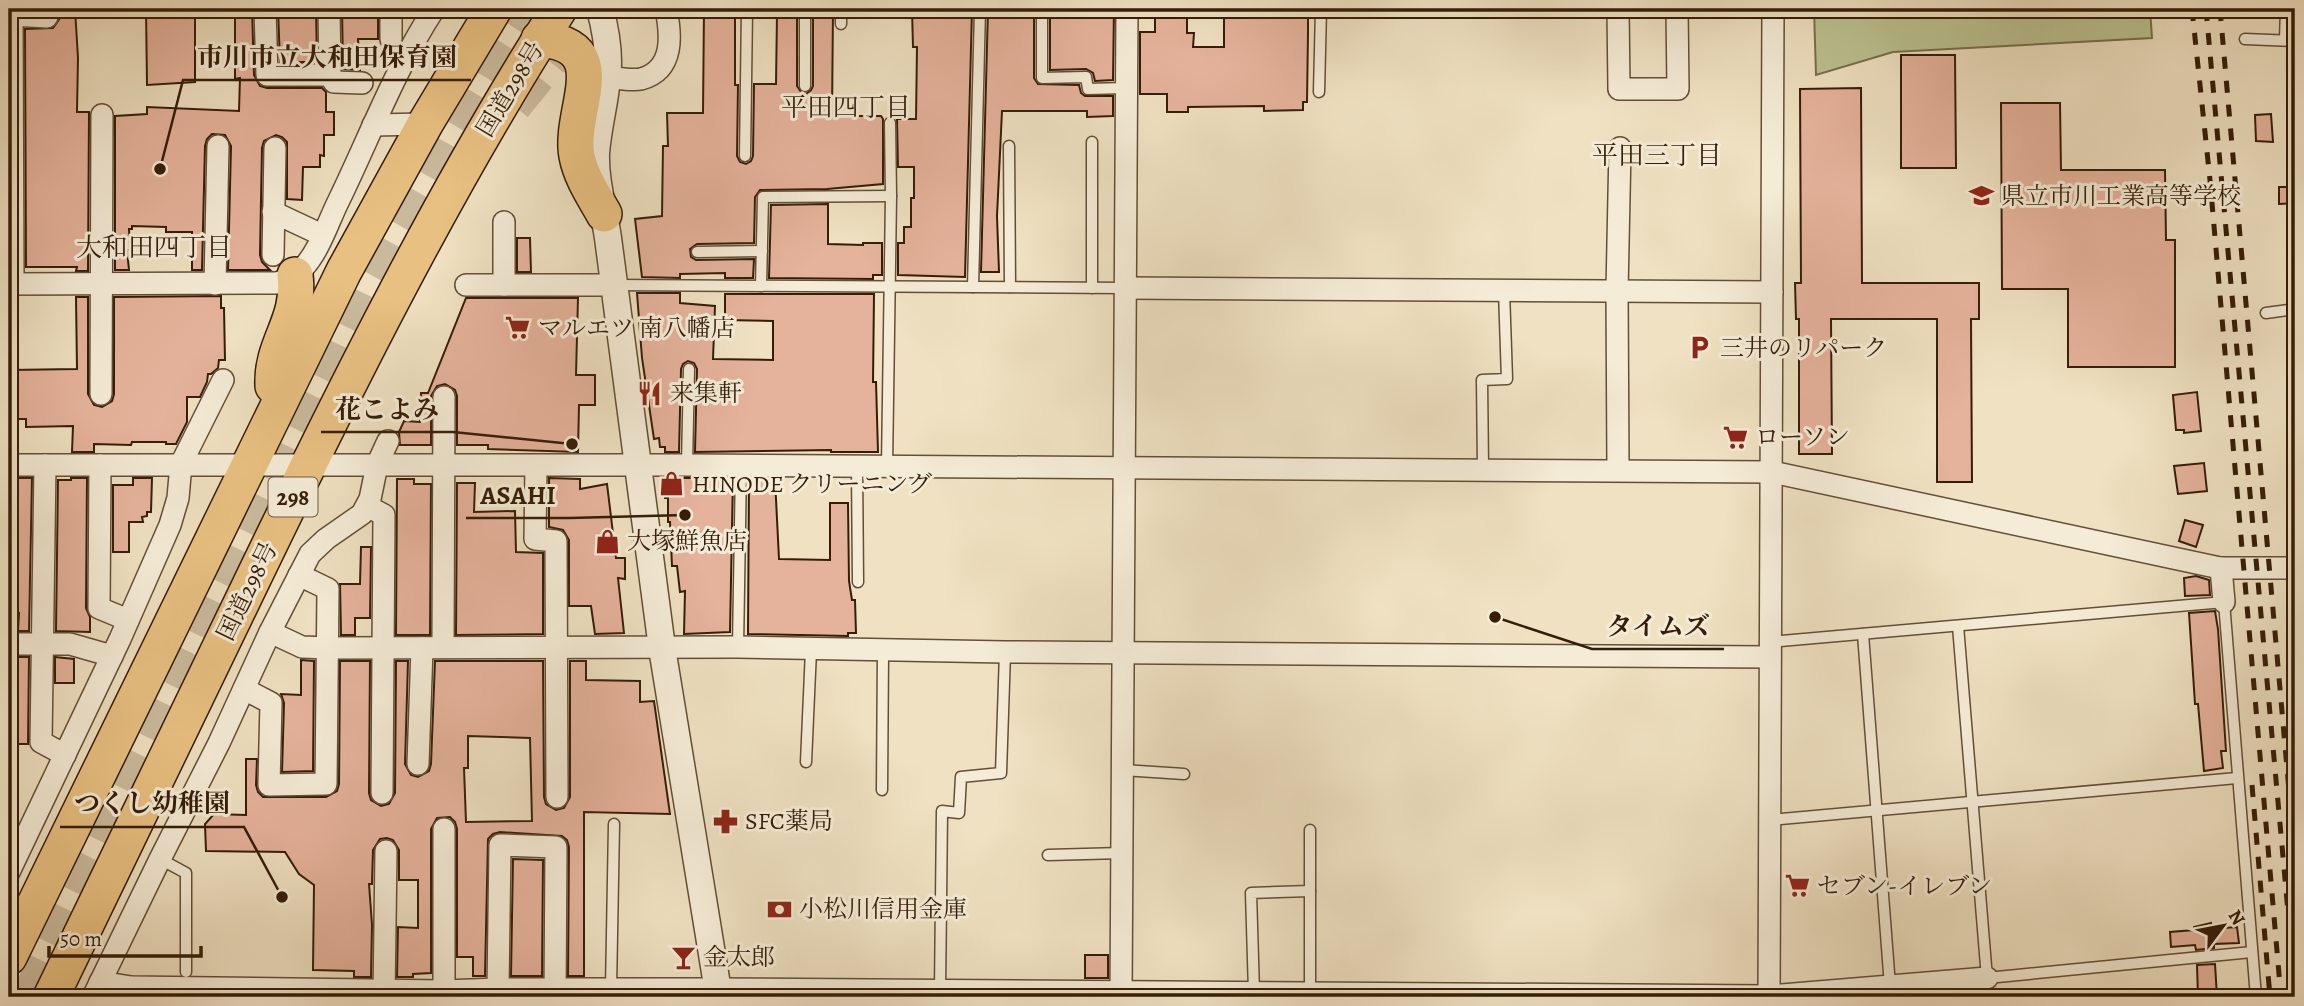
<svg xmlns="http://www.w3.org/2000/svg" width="2304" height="1006" font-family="Alegreya,'Noto Serif JP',serif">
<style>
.green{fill:#bbc292;stroke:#78704d;stroke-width:2}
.building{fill:#e5b29b;stroke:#351d08;stroke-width:2;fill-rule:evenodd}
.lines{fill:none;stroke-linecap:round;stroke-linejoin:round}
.motorway-tunnel{stroke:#caba9d;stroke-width:38;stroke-dasharray:38 19;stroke-linecap:butt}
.service-casing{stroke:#644e36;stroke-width:13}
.minor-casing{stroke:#644e36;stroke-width:24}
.tertiary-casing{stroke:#644e36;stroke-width:29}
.trunk-casing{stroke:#351d08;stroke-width:38}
.service{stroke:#f5ecd7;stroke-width:10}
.minor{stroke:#f5ecd7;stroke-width:21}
.tertiary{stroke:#f5ecd7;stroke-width:26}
.trunk{stroke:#e8c081;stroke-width:35}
.rail{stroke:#351d08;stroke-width:5;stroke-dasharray:12 12;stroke-linecap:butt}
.labels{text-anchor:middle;stroke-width:6;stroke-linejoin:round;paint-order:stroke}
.shield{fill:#f5ecd7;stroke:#6f5b46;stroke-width:2}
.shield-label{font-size:23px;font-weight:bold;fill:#351d08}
.street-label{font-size:24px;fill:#351d08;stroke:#f5ecd7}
.poi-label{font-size:24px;fill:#351d08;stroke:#f5ecd7;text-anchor:start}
.neighbourhood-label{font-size:26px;fill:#351d08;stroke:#f5ecd7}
.leader{fill:none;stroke:#351d08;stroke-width:2.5}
.callout-dot{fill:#351d08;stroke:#f5ecd7;stroke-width:2.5}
.callout-label{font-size:26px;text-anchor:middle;font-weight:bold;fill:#351d08;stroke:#f5ecd7;stroke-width:6;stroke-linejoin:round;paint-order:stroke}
</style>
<rect width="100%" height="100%" fill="#efe1c2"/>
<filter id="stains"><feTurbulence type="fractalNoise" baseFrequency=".00286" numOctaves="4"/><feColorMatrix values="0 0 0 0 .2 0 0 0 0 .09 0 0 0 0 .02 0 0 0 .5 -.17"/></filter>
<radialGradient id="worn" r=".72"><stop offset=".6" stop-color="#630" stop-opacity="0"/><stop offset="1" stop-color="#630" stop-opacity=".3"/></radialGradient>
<polygon class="green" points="1814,9 2150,9 2152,38 1893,52 1816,75"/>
<g class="building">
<polygon points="57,9 75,9 78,58 77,112 89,112 88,271 76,271 77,267 26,267 25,29 53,28 60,18"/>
<polygon points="146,9 195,9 195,82 147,85"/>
<polygon points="235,9 252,9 254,75 260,86 267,88 322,88 326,92 326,112 334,112 334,135 324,135 324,156 320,155 320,167 303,167 302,200 287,199 287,142 282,137 276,135 264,141 262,148 260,255 262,262 270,270 228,270 231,146 225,135 212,134 207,139 205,146 202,270 192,270 192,232 166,232 166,227 132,226 132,229 129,229 130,250 127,250 129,270 115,270 115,116 147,114 147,107 239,111 240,78 235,79"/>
<polygon points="278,9 316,9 317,62 280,62"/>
<polygon points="342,9 378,9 378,39 358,39 360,70 343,69"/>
<polygon points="704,9 735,9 735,85 738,85 737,156 740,162 746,164 751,161 753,156 754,84 776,84 777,14 781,14 781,9 797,9 797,86 801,92 806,94 811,90 813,86 813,9 833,9 832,116 881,116 883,119 883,184 827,189 760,190 755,197 754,243 697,244 690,249 691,257 696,260 754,259 753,278 725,278 725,273 680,274 680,278 642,277 635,219 662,216 663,146 668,146 667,113 703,113"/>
<polygon points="912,9 972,9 965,277 898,275 898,243 904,243 904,227 911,227 911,198 914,198 914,167 898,167 897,119 916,119 917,47 913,47"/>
<polygon points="988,9 1034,11 1034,78 1038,84 1079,85 1081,93 1085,96 1113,96 1113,116 1087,117 1087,111 1002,111 997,216 999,272 981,272"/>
<polygon points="1050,9 1114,9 1113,80 1095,81 1093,73 1086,69 1050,70"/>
<polygon points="1155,9 1187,9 1187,33 1194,33 1193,47 1224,47 1224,9 1304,9 1304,14 1308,14 1308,33 1307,102 1303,102 1303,110 1264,111 1264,106 1188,107 1188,112 1167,112 1167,94 1140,94 1140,32 1155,32"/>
<polygon points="1901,55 1955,55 1956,168 1901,168"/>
<polygon points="1861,88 1862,283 1979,283 1979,319 1971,319 1972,482 1937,482 1937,319 1831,319 1832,454 1799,454 1799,319 1796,319 1795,283 1801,283 1800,89"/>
<polygon points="2001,103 2060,103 2061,170 2165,170 2166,240 2175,240 2175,367 2068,367 2068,289 2002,289"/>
<polygon points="2271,114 2273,142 2256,141 2255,115"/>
<polygon points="2279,187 2295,187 2295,203 2279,204"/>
<polygon points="828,204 828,244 863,245 863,243 882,243 882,275 873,275 873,279 769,278 771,205"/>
<polygon points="517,238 530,238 531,272 517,272"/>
<polygon points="637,293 680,293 680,303 715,306 713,359 773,360 773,321 725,320 725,294 874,294 873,382 876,382 878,452 831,452 831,450 695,452 697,369 694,363 688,361 683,364 681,369 679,452 665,452 665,447 660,447 659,438 654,439 642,358"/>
<polygon points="221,296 221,308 224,308 225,360 219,360 218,368 211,374 208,374 207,382 200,397 187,397 187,422 176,444 166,444 166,442 132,442 131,445 94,444 94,452 72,452 73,426 26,427 26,419 9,419 9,370 77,369 76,297 88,297 88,394 94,405 102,407 112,401 114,394 114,297"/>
<polygon points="466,298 578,298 576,375 595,375 595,405 579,405 578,452 488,449 488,445 457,445 457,396 455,390 445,384 437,386 431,396 431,445 400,445 399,432 404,421 420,422 421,393 428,393"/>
<polygon points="2197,392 2201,431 2184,433 2184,430 2176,430 2173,395"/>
<polygon points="2204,463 2207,491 2178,494 2174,466"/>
<polygon points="9,478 32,478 29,631 18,631 19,613 14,613 12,523 9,523"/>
<polygon points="71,478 87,478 86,608 90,617 90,632 56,631 58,480 71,480"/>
<polygon points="133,478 152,478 151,512 147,512 147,516 142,517 143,522 129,522 129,552 113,552 113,485 133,485"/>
<polygon points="549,478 580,479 580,489 607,484 616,558 625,558 625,579 618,578 624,633 595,634 591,606 569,606 569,540 563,530 549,527"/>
<polygon points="665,478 733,478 730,632 684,634 685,591 680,592 677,566 672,566 670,522 668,522 668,498 665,498"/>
<polygon points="397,479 414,479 414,484 431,484 430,635 396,635"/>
<polygon points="749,479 775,479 779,559 830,560 830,503 848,503 849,581 852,600 855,600 856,633 848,633 848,636 748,634"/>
<polygon points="457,483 475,483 474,512 515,511 516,552 543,553 543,634 456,635"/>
<polygon points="2185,520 2203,525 2196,547 2179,541"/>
<polygon points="361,547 371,547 370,618 355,618 355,635 341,635 340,584 360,584"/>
<polygon points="2196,576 2209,580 2210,595 2185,596 2184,578"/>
<polygon points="2215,611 2218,629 2226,751 2221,751 2223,768 2204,771 2198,704 2195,704 2189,613"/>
<polygon points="9,657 29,657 28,744 9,744"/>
<polygon points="55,657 74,659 74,683 55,683"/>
<polygon points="301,660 314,661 313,771 282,772 284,703 281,694 301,695"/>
<path d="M340,661H370L369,793L371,800L381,806L389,804L395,793L396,661H408L405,764L411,775L418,777L429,771L431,764L435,661H543L544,797L546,804L556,810L564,808L570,797V661H586V680L640,681V702L654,701L670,814L584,812V976H568L569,847L567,840L562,836L500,832L493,834L488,839L485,976H473V957H457V829L455,822L450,817L437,818L431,829V973L413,974V977H397L398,927L418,928V880H399V850L393,840L387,838L380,839L373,850L372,884H369L372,925L371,977H354V971L313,970L314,885L299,874L285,852L206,851L205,824L214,814L246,815V759H257L256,785L258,792L263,797H326L337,791L339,784ZM468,736L530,738L532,821L466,822L464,768H468Z"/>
<polygon points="513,859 543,860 542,976 511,976"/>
<polygon points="2211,923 2211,929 2237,927 2239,943 2214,944 2214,948 2196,950 2195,945 2171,947 2170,932 2194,930 2194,927"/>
<rect x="1085" y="955" width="23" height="23"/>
<polygon points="2215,964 2217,997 2198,997 2197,965"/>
</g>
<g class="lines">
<g class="motorway-tunnel">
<polyline points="513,105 591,9"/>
<path d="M30,997L376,287C428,193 480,99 539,9"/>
</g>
<defs>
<g id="service">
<polyline points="841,9 841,24"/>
<polyline points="1042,9 1042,78 1086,77 1088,89 1126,88"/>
<polyline points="2245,39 2295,41"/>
<polyline points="2285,40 2286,9"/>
<polyline points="805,86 805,9"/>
<polyline points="1319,92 1321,9"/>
<polyline points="1092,142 1092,288"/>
<polyline points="1009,146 1010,287"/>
<polyline points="745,156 747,9"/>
<polyline points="697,252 762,251"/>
<polyline points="614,285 1125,288"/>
<polyline points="761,286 763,197 891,196"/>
<polyline points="973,287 980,9"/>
<polyline points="2266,313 2295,309"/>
<polyline points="687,465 689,369"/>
<polyline points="857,467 858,582"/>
<polyline points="887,467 891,196 890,123"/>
<polyline points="1483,469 1482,380 1507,379 1504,291"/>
<polyline points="1958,626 1987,978 2252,952"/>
<polyline points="1863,634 1890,986"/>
<polyline points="1769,642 2224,602 2256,997"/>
<polyline points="738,647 741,466"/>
<polyline points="806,762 811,650"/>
<polyline points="1123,770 1184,774"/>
<polyline points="882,790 883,650"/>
<polyline points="1769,820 2237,778"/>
<polyline points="1310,830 1310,993"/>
<polyline points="1048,855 1122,853"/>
<polyline points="160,859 186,873 186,972"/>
<polyline points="611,989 614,824"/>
<polyline points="940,990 942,811 959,813 961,777 1001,773 1005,652"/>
<polyline points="1254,992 1251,893 1310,891"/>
</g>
<g id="minor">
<polyline points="12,9 13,284"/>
<polyline points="265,9 267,75 330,75 329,9"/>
<polyline points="391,9 391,39"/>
<polyline points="1618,9 1619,89 1678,89 1677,9"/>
<polyline points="12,15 47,17"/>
<polyline points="330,75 334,82 362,83"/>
<path d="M607,77C618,78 631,81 641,79C675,70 671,34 666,9"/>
<polyline points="373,125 425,124"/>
<polyline points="273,212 322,235"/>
<polyline points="273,255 275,148"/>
<path d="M9,284L277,283C288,280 297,275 304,267C320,249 328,222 339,200C370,136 395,69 434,9"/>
<polyline points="215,284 218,146"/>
<polyline points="466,285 614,285"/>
<polyline points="504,285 504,222"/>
<polyline points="1125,288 1772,292"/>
<polyline points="101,394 102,115"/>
<polyline points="9,465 687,465 1772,472 2220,568 2295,568"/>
<polyline points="45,465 41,742 65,755"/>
<polyline points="100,465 99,608 128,620"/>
<polyline points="536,466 535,539 556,541 557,797"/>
<polyline points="1618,470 1617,291 1620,148"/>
<polyline points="367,506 384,515 382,793"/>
<polyline points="2221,568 2224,602"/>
<polyline points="270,632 302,647 328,648 738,647 1005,652 1770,657"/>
<polyline points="9,644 70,644 112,656"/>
<polyline points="443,647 444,397"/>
<polyline points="244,689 271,703 269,785 326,784 328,589 299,575"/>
<polyline points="418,764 422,648"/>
<polyline points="9,872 120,639 170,525 178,498 181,464 223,380"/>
<polyline points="100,982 131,987 444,991 498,989 717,989 1769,996 1987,978"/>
<polyline points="498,989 500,845 556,847 555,997"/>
<polyline points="444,991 444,829"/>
<polyline points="93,997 160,859 219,743 270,632 310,554 326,539 362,514 370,499 377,465 388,441"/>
<polyline points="384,997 386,851"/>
<polyline points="1121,997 1127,9"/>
<polyline points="1769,997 1773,9"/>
</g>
<path id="tertiary" d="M600,9C606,31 610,55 607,78C605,103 598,127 596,153C595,182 604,210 608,238L662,648L719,997"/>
<g id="trunk">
<path d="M539,39C618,45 568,110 577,156C581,177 594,196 604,214"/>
<path d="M273,386C271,342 301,322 295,275"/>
<polyline points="9,957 344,271 425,124 494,9"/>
<path d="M51,997C117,860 184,722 250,585C345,388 442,193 559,9"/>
</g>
</defs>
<use href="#service" class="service-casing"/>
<use href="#minor" class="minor-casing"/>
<use href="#tertiary" class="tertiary-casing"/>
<use href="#trunk" class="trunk-casing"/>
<use href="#service" class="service"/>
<use href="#minor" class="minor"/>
<use href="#tertiary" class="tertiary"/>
<use href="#trunk" class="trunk"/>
<g class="rail">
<polyline points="2192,9 2210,180 2281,997"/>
<polyline points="2206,9 2295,989"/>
<polyline points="2220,9 2295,859"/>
<polyline points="2252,785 2270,997"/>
</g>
</g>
<defs>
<symbol id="school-bare" viewBox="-9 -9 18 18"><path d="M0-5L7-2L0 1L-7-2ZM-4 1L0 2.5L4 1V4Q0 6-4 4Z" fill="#8f2418" stroke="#f5ecd7" stroke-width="2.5" paint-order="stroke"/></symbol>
<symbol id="supermarket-bare" viewBox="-9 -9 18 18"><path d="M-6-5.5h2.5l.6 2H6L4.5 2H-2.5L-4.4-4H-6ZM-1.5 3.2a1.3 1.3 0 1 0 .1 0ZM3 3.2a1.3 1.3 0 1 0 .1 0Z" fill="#8f2418" stroke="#f5ecd7" stroke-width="2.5" paint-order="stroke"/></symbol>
<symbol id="parking-bare" viewBox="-9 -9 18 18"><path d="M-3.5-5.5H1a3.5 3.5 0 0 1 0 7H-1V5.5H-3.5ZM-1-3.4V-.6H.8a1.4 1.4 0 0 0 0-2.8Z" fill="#8f2418" stroke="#f5ecd7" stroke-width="2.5" paint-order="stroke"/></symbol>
<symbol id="restaurant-bare" viewBox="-9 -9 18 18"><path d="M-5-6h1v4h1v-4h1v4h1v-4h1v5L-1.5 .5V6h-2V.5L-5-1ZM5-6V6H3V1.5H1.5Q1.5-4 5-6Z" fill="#8f2418" stroke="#f5ecd7" stroke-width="2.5" paint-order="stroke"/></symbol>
<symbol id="shop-bare" viewBox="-9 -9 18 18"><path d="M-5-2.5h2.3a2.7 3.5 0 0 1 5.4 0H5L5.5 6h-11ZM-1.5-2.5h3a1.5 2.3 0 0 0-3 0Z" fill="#8f2418" stroke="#f5ecd7" stroke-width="2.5" paint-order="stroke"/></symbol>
<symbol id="pharmacy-bare" viewBox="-9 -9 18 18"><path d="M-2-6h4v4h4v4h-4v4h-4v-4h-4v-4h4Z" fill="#8f2418" stroke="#f5ecd7" stroke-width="2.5" paint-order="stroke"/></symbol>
<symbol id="bank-bare" viewBox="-9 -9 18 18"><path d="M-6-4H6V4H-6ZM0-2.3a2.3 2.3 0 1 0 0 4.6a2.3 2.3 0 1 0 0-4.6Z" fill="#8f2418" stroke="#f5ecd7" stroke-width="2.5" paint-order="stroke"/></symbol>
<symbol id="bar-bare" viewBox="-9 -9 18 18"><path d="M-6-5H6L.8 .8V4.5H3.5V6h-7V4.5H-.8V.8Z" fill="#8f2418" stroke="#f5ecd7" stroke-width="2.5" paint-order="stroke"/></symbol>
</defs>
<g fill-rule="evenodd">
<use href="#school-bare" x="1964" y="178" width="35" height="35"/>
<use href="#supermarket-bare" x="500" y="310" width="35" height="35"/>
<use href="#parking-bare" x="1682" y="330" width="35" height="35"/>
<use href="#restaurant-bare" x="632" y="376" width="35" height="35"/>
<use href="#supermarket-bare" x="1718" y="420" width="35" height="35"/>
<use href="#shop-bare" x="654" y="466" width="35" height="35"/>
<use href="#shop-bare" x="590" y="524" width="35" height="35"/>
<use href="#pharmacy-bare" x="708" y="804" width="35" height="35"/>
<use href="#supermarket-bare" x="1780" y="868" width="35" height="35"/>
<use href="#bank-bare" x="762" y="892" width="35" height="35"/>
<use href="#bar-bare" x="666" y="940" width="35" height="35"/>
</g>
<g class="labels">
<rect class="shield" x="268.5" y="477.5" width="49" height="39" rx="5"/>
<g class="shield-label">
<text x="293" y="505">298</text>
</g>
<g class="street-label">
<text transform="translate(510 89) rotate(-59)" y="8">国道298号</text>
<text transform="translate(247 591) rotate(-64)" y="8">国道298号</text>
</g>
<g class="poi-label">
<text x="2001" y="204">県立市川工業高等学校</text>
<text x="538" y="336">マルエツ 南八幡店</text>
<text x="1720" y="356">三井のリパーク</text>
<text x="670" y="401">来集軒</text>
<text x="1755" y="445">ローソン</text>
<text x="692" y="492">HINODE クリーニング</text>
<text x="627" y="549">大塚鮮魚店</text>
<text x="745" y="829">SFC薬局</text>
<text x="1817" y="894">セブン-イレブン</text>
<text x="799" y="917">小松川信用金庫</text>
<text x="703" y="965">金太郎</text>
</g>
<g class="neighbourhood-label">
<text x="846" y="116">平田四丁目</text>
<text x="1657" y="164">平田三丁目</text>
<text x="154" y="256">大和田四丁目</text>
</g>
</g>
<path class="leader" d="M160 169L183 80H471M572 444L453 432H321M685 515L570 518H466M1495 617L1592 649H1724M282 897L244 827H60"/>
<g class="callout-dot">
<circle cx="160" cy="169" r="7"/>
<circle cx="572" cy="444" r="7"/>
<circle cx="685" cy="515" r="7"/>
<circle cx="1495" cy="617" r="7"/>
<circle cx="282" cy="897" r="7"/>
</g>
<g class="callout-label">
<text x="327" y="66">市川市立大和田保育園</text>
<text x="387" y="418">花こよみ</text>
<text x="518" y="504">ASAHI</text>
<text x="1658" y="635">タイムズ</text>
<text x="152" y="812">つくし幼稚園</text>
</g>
<rect width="2304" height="1006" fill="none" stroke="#efe1c2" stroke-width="35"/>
<rect x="10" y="10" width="2283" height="985" fill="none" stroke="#351d08" stroke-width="3.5"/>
<rect x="18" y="18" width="2269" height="971" fill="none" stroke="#351d08" stroke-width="2"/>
<g transform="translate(2223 926) rotate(58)" stroke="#f5ecd7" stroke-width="5" paint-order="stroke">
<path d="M0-5L12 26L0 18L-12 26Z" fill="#351d08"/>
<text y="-10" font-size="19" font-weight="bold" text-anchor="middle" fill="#351d08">N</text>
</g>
<path d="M49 946v10h152v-10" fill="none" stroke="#351d08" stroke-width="3.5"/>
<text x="60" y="946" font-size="21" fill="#351d08" stroke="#f5ecd7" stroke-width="5" paint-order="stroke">50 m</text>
<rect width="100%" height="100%" filter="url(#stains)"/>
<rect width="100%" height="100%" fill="url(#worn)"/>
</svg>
